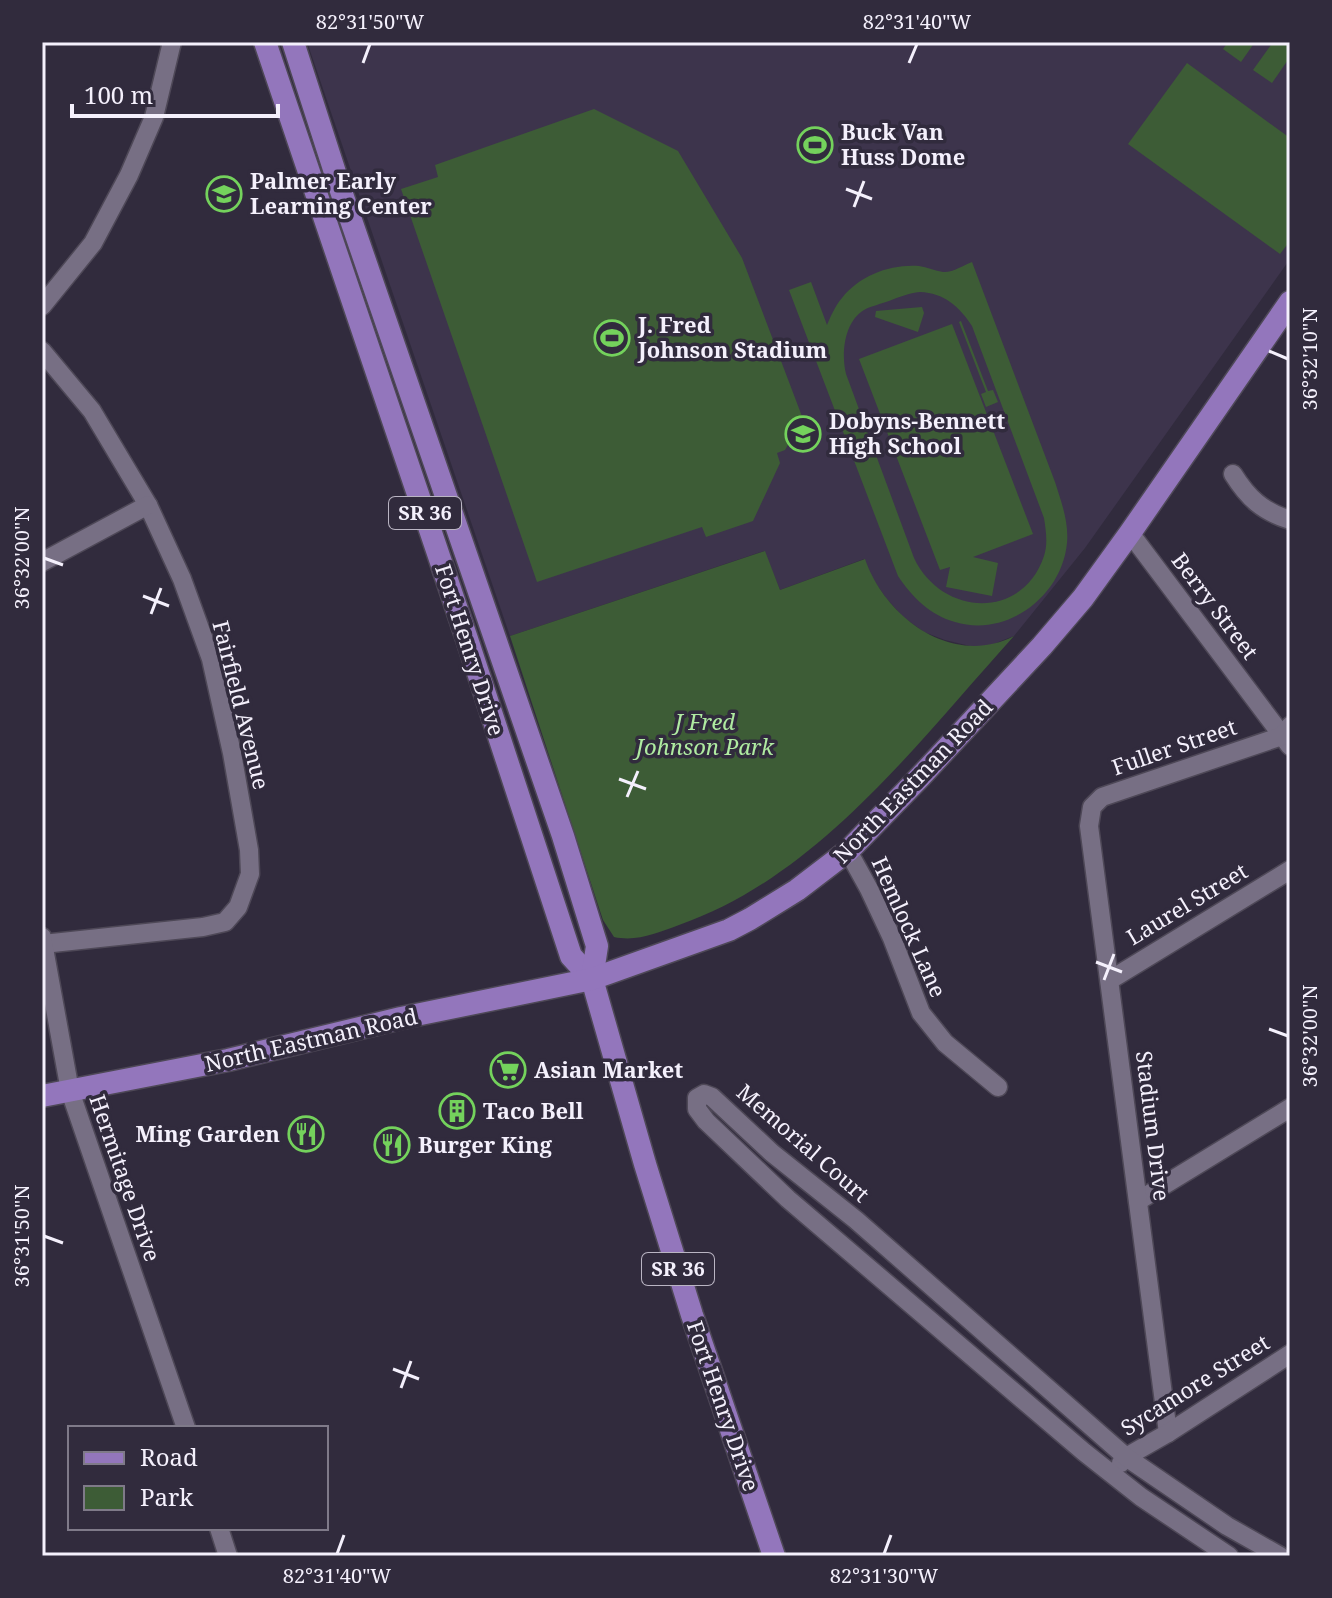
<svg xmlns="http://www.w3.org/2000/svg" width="1332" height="1598" font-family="'Noto Serif',serif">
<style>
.built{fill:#3d344c}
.park{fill:#3d5c36;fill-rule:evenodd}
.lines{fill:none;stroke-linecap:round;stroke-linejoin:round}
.minor-casing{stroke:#4e4857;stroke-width:21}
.major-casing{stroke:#4e4857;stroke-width:25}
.minor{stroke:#776f84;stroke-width:18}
.major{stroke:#9376bc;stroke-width:22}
.ticks{fill:none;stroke:#f4f0fc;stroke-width:3}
.labels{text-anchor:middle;stroke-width:7;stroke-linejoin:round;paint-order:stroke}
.shield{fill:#312b3d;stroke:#bab5c3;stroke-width:2}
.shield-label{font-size:20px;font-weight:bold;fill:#f4f0fc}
.poi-label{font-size:22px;font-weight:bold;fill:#f4f0fc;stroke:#312b3d;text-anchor:start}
.street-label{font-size:22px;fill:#f4f0fc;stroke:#312b3d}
.park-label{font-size:22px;font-style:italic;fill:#afeba1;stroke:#312b3d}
.neatline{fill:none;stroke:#f4f0fc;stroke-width:3}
.ticks-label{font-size:20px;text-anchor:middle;fill:#f4f0fc}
</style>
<rect width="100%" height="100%" fill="#312b3d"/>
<polygon class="built" points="307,42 1290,42 1290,259 1085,548 1014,636 1006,639 989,646 970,646 945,640 924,632 903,617 886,598 872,578 864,559 780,590 764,551 510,636"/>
<g class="park">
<polygon points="1228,42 1255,42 1241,62 1223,49"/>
<polygon points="1273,42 1290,42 1290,57 1272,83 1253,70"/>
<polygon points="1187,63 1290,138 1290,241 1280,254 1128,144"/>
<polygon points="594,109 678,151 742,258 803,419 785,450 777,453 780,463 753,521 706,537 702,527 537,582 401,189 438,177 435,165"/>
<path d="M972,262L1055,482C1061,501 1069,522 1067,543C1062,596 1007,638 955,622C930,615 912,597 898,576L789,290L811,282L827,325C831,316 835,306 842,298C860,275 891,264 919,266C927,267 935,271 943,272C952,273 964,265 972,262ZM920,292C944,293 959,306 972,326L1044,518C1046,531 1048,544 1044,556C1023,620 942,617 914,558L846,374C841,354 844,322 864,310C871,306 881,304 889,301C899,297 909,293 920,292Z"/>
<polygon points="922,307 924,313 918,332 875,317 876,311"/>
<polygon points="961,321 988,391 993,390 998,402 986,407 981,394 986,392 959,322"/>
<polygon points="952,324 1033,534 973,557 998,563 992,596 946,587 950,567 940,570 859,359"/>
<path d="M765,551L780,590L865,559C885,617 952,668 1014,636C918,742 818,877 679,925C657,933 637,942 614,937L603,920L510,636Z"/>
</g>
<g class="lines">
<defs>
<g id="minor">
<polyline points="42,306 93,243 129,175 154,117 172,42"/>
<polyline points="42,351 92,411 148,505 182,579 211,659 232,753 249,850 250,874 238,907 225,922 203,927 43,944"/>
<path d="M1233,474C1248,498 1262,511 1290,520"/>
<polyline points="1130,533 1290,746"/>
<polyline points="42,562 148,505"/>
<polyline points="848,851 869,889 892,938 921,1013 945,1043 998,1087"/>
<polyline points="42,937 70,1091 186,1428"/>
<polyline points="1110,980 1290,870"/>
<polyline points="1138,1201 1290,1108"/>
<polyline points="1168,1433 1089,826 1092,807 1102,797 1282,736 1290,726"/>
<polyline points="1121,1463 1126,1457 1168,1433 1290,1354"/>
<polyline points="219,1528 228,1556"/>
<polyline points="1229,1556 1141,1497 1084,1452 788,1199 706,1121 697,1109 697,1098 704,1094 712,1097 772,1153 856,1220 1126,1457 1227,1526 1280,1556"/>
</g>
<g id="major">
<polyline points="265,42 467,639 571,956 592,979"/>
<polyline points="293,42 341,191 563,836 597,946 592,979 645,1164 692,1315 774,1556"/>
<polyline points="42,1096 228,1060 401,1018 592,979 729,930 750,919 797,890 848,851 920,777 1042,646 1083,598 1130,533 1290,302"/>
</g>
</defs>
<use href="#minor" class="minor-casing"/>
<use href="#major" class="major-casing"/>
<use href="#minor" class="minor"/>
<use href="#major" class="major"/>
</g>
<path class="ticks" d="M363,63L370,44M909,63L917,44M846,189L872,199M854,207L864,181M1269,351L1288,359M44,558L63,565M143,596L169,606M151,614L161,588M619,779L646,789M627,797L638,771M1096,962L1122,972M1104,980L1114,954M1269,1029L1288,1036M44,1236L63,1243M393,1369L419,1379M401,1388L411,1361M337,1554L344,1535M884,1554L891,1535"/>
<defs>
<symbol id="stadium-ring" viewBox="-11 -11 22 22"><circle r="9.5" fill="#312b3d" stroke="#74d25c" stroke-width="1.5"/><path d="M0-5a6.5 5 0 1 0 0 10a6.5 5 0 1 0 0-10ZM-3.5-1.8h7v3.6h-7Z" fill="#74d25c"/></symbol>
<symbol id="school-ring" viewBox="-11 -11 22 22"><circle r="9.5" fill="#312b3d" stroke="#74d25c" stroke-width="1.5"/><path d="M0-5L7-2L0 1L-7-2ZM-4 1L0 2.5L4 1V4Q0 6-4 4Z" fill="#74d25c"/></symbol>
<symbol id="supermarket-ring" viewBox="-11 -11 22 22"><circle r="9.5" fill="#312b3d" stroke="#74d25c" stroke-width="1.5"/><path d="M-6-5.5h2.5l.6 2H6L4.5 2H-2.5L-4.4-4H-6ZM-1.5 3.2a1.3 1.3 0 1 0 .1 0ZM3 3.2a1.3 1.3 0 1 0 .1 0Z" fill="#74d25c"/></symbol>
<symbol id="building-ring" viewBox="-11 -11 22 22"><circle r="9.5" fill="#312b3d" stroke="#74d25c" stroke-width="1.5"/><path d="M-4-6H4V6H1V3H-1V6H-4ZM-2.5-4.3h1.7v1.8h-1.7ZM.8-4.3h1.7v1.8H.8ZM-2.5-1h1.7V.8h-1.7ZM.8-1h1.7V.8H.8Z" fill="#74d25c"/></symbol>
<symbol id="restaurant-ring" viewBox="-11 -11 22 22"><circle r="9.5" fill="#312b3d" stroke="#74d25c" stroke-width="1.5"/><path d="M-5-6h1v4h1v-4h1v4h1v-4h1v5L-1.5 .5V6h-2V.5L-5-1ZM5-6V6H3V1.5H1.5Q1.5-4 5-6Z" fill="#74d25c"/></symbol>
</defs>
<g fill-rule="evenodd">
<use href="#stadium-ring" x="795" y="125" width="40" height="40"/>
<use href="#school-ring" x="204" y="174" width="40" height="40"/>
<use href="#stadium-ring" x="592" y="318" width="40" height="40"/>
<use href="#school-ring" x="783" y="414" width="40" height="40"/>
<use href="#supermarket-ring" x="488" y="1050" width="40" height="40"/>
<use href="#building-ring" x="437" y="1091" width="40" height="40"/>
<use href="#restaurant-ring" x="286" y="1114" width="40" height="40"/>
<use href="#restaurant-ring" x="372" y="1125" width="40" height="40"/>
</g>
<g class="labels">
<g class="shield">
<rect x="389" y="497" width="72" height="32" rx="6"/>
<rect x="642" y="1253" width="72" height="32" rx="6"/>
</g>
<g class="shield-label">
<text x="425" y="520">SR 36</text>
<text x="678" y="1276">SR 36</text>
</g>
<g class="poi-label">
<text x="841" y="140">Buck Van<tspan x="841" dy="25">Huss Dome</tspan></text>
<text x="250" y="189">Palmer Early<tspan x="250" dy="25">Learning Center</tspan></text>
<text x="638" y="333">J. Fred<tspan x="638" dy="25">Johnson Stadium</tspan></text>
<text x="829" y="429">Dobyns-Bennett<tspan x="829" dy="25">High School</tspan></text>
<text x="534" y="1078">Asian Market</text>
<text x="483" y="1119">Taco Bell</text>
<text x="280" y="1142" text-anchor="end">Ming Garden</text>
<text x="418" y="1153">Burger King</text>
</g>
<g class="street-label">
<text transform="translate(1215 606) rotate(53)" y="8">Berry Street</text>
<text transform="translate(470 650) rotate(72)" y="8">Fort Henry Drive</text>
<text transform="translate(241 705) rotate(76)" y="8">Fairfield Avenue</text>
<text transform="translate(1174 747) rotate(-19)" y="8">Fuller Street</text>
<text transform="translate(913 781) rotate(-46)" y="8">North Eastman Road</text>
<text transform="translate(1187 904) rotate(-31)" y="8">Laurel Street</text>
<text transform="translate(909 927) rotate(66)" y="8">Hemlock Lane</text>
<text transform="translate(311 1040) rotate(-13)" y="8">North Eastman Road</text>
<text transform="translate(1153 1126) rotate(83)" y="8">Stadium Drive</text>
<text transform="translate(803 1143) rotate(41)" y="8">Memorial Court</text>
<text transform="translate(125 1178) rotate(71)" y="8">Hermitage Drive</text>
<text transform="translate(1195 1385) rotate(-32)" y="8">Sycamore Street</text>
<text transform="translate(723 1406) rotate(71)" y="8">Fort Henry Drive</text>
</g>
<g class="park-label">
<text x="705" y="730">J Fred<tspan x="705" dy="25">Johnson Park</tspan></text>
</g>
</g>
<rect width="1332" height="1598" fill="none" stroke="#312b3d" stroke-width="88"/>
<rect x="68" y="1426" width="260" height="104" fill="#312b3d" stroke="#7f7a89" stroke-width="2"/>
<rect x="84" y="1452" width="40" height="12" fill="#9376bc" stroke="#7f7a89" stroke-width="2"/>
<text x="140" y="1466" font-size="24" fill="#f4f0fc">Road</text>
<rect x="84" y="1486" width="40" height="24" fill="#3d5c36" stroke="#7f7a89" stroke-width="2"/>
<text x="140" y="1506" font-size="24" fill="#f4f0fc">Park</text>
<path d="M72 104v12h206v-12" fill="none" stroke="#f4f0fc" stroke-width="4"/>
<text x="84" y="104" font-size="24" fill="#f4f0fc" stroke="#312b3d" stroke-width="6" paint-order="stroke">100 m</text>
<rect x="44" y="44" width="1244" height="1510" class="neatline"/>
<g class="ticks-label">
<text x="370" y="29">82°31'50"W</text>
<text x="917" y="29">82°31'40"W</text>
<text transform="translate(1310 359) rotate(-90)" y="7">36°32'10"N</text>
<text transform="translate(22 558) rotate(-90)" y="7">36°32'00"N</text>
<text transform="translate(1310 1036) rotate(-90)" y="7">36°32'00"N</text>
<text transform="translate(22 1236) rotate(-90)" y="7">36°31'50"N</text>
<text x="337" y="1583">82°31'40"W</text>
<text x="884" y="1583">82°31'30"W</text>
</g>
</svg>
